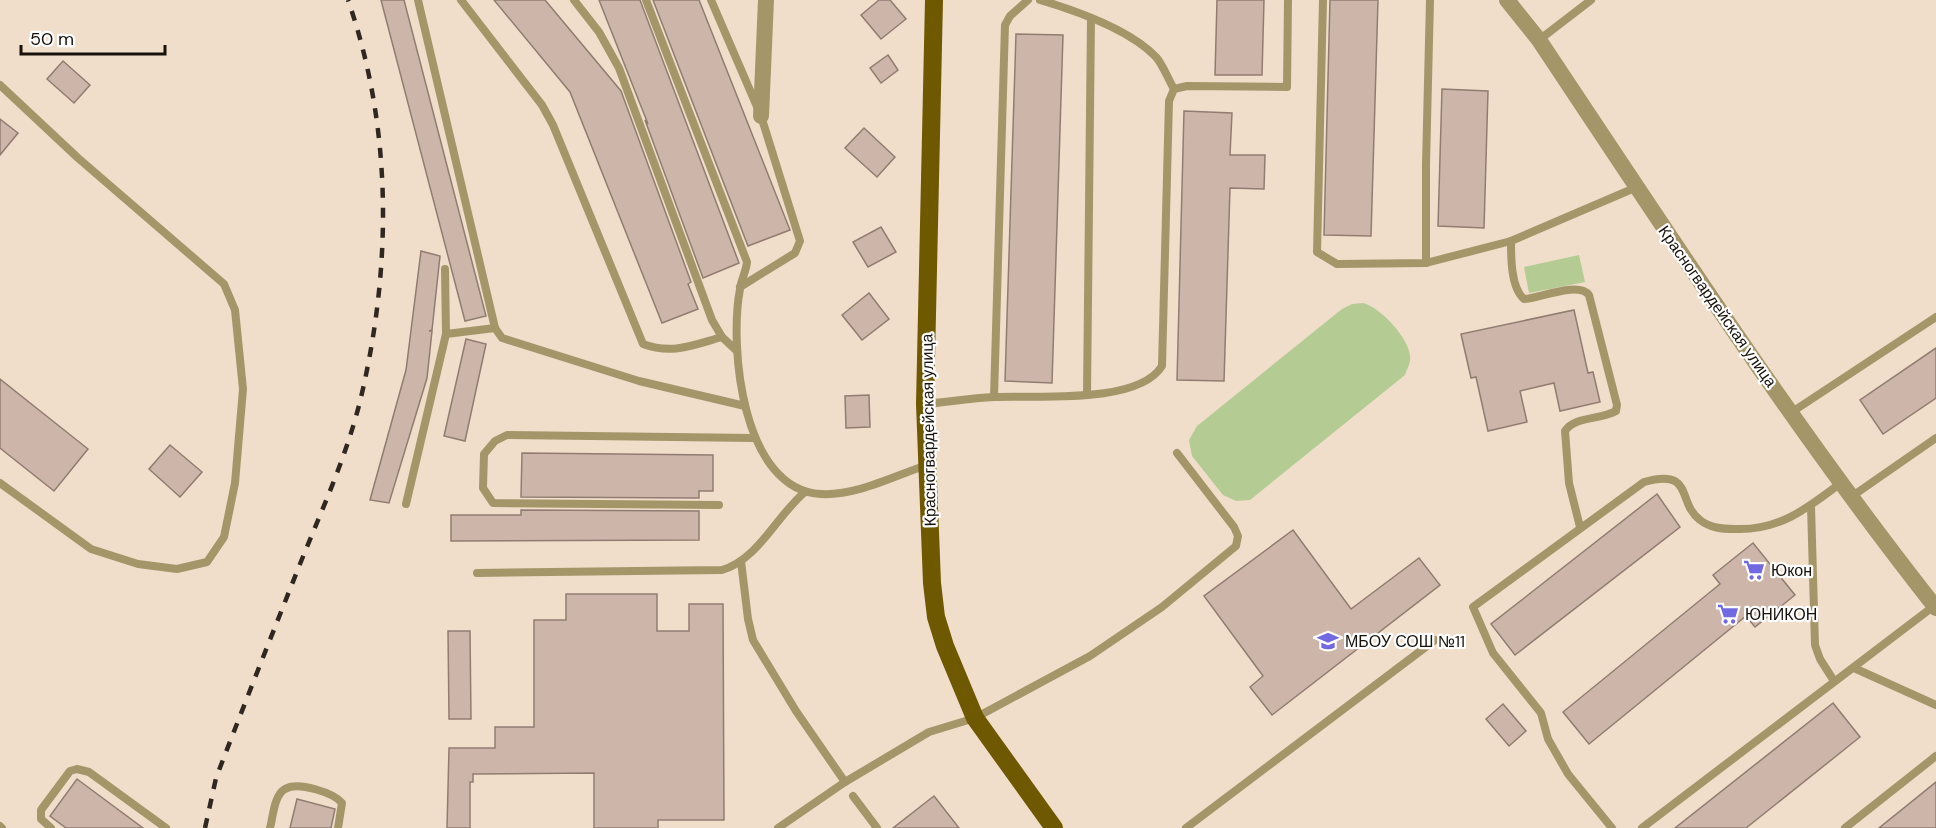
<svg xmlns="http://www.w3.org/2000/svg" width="1936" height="828" font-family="'DM Sans',sans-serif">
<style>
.green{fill:#b4cb94}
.building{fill:#cdb6a9;stroke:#927c71;stroke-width:1.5}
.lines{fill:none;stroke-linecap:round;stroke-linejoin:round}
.lane{stroke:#a59669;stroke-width:8}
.street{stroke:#a59669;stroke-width:16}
.primary{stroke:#6e5800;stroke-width:18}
.rail{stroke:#302820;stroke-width:4.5;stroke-dasharray:10 10;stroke-linecap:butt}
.labels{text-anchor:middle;stroke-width:4.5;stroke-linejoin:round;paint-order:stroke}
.street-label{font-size:16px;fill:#18120b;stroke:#fff}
.poi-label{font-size:16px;fill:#18120b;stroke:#fff;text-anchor:start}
</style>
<rect width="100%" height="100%" fill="#f0decb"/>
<g class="green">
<polygon points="1579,255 1585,282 1529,293 1524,267"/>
<path d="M1363,303C1380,307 1409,338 1410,356C1411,363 1407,369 1405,375L1250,500L1236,501L1223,495L1192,456L1189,440L1197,426L1342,309L1352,304Z"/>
</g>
<g class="building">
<polygon points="381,0 404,0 486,316 465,321"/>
<polygon points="494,0 545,0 621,91 691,282 688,284 698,309 662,323 570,92"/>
<polygon points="599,0 640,0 739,263 703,278 645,120 648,124"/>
<polygon points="653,0 699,0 790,230 748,246"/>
<polygon points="879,0 890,0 906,19 881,39 861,15"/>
<polygon points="1217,0 1264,0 1262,75 1215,75"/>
<polygon points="1330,0 1378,0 1371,236 1324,235"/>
<polygon points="1016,34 1063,35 1052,383 1005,381"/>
<polygon points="888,55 898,70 881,83 870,68"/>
<polygon points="63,61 90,85 74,103 47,79"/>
<polygon points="1442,89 1488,91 1484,228 1438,226"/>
<polygon points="1184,111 1232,113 1230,155 1265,155 1264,189 1230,188 1224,381 1177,380"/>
<polygon points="0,119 18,133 0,155"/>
<polygon points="864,128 895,157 877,177 845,148"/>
<polygon points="881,227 896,252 868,267 853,242"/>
<polygon points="421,251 440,256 432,330 429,331 432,331 427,378 389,503 370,500 406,370"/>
<polygon points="869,293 889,319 862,340 842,315"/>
<polygon points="1574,310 1588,373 1593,372 1600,402 1560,411 1554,383 1520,391 1527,422 1488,431 1476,377 1471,378 1461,334"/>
<polygon points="466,339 486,344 465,441 444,436"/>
<polygon points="1936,348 1936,398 1883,434 1860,400"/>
<polygon points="0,379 88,449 54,491 0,448"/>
<polygon points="869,395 870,427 846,428 845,396"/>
<polygon points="170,445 202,472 180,497 149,469"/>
<polygon points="522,453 713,455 713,491 699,491 699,498 521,497"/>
<polygon points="1657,494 1680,527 1515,655 1491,624"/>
<polygon points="521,510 699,511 699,540 451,541 451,515 521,515"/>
<polygon points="1293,530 1351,609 1419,558 1440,585 1272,715 1250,687 1263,676 1204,596"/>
<polygon points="1753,543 1795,595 1755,627 1746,616 1589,744 1563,712 1720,584 1713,575"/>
<polygon points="566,594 657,594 657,631 689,631 689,604 723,604 724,820 658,820 658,828 594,828 594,773 473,774 473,782 470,782 470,828 447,828 449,748 495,748 495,727 534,727 534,620 566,620"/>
<polygon points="448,631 470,631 471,719 449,719"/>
<polygon points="1833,703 1860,737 1746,828 1675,828"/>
<polygon points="1503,704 1526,731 1509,746 1486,719"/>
<polygon points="77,779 143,828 66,828 50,816"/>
<polygon points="1936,782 1936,828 1879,828"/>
<polygon points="934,796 959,828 893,828"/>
<polygon points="297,799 335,809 331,828 290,828"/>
</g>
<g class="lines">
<g class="lane">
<polyline points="418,0 495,328 502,338 639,381 745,406"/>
<path d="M461,0L542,105L553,125L643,344C672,355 693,345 722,337"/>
<polyline points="574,0 599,32 619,68 712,320 722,337 737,351"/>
<path d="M646,0L747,262C746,272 741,280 740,289C729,347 742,490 821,494C856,496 894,476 927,465"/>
<polyline points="711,0 761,116 800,241 795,253 740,287"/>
<path d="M1040,0C1077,11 1129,29 1156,57C1163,65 1168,79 1174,89"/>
<polyline points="1323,0 1317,252 1337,264 1426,263 1511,241 1637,187"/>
<polyline points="1539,40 1591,0"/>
<polyline points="0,85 78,158 224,284 235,310 243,389 235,483 224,537 207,562 177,569 138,564 91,549 0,483"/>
<path d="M1511,241C1511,258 1511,288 1524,299C1540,298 1579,281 1589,295L1617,405L1616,411C1600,420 1575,416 1565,431L1569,483L1580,527"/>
<polyline points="1426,263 1426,164 1430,0"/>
<polyline points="446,334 495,328"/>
<polyline points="1087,395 1091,18"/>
<polyline points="994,397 1005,25 1010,16 1028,0"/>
<path d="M925,404C948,402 971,398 994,397C1035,395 1138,405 1162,366L1169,101L1174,89L1187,86L1287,87L1288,0"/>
<polyline points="1792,412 1936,317"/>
<polyline points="1851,497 1936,438"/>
<polyline points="406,504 446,334 445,269"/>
<polyline points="719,505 493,503 483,488 484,454 495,441 507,435 754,438"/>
<polyline points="1811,506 1815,645 1820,659 1834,681"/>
<polyline points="741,561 748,619 753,640 796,711 845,782"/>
<path d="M477,573L722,570C758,560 777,515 805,492"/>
<polyline points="1854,668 1936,705"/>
<polyline points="853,796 877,828"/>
<polyline points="0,826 2,828"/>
<polyline points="51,828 41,819 41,810 70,771 77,769 89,772 166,828"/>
<path d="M270,828C273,817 274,795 285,789C298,781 334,793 342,803L338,828"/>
<polyline points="778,828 845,782 929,732 975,718 1090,656 1162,607 1236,546 1238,536 1234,527 1177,453"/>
<polyline points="1186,828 1435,640"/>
<path d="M1612,828L1568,774L1548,739L1541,713L1493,653L1473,607L1644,482C1695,468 1676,502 1700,520C1710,528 1722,529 1735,529C1779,531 1808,508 1842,482"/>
<polyline points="1642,828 1934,606"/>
<polyline points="1845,828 1936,756"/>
</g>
<g class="street">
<path d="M1507,0L1539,40C1667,232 1793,427 1936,608"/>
<polyline points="761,116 766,0"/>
</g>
<polyline class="primary" points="934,0 925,404 932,583 936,617 945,646 975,718 1054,828"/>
<path class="rail" d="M205,828L216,778C244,705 273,632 302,559C324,505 349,450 362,393C392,263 392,126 348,0"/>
</g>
<defs>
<symbol id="supermarket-bare" viewBox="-9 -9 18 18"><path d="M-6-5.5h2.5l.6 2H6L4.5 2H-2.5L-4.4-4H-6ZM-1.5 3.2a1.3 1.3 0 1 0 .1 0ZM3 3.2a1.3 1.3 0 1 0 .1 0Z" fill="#7268e2" stroke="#fff" stroke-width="2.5" paint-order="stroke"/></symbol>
<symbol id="school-bare" viewBox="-9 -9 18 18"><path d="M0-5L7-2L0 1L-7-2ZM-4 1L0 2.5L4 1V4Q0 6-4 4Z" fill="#7268e2" stroke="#fff" stroke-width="2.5" paint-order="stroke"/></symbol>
</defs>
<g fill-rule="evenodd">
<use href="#supermarket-bare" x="1739" y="555" width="30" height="30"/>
<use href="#supermarket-bare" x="1713" y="599" width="30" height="30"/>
<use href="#school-bare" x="1313" y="626" width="30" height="30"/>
</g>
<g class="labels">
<g class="street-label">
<text transform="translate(1718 306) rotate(55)" y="6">Красногвардейская улица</text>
<text transform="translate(928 430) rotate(-91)" y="6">Красногвардейская улица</text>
</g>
<g class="poi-label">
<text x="1771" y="576">Юкон</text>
<text x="1745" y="620">ЮНИКОН</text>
<text x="1345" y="647">МБОУ СОШ №11</text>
</g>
</g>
<path d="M21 45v9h144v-9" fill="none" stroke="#18120b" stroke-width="3"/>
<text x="30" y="45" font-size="18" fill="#18120b" stroke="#ffffff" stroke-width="4.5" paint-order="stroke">50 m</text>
</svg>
